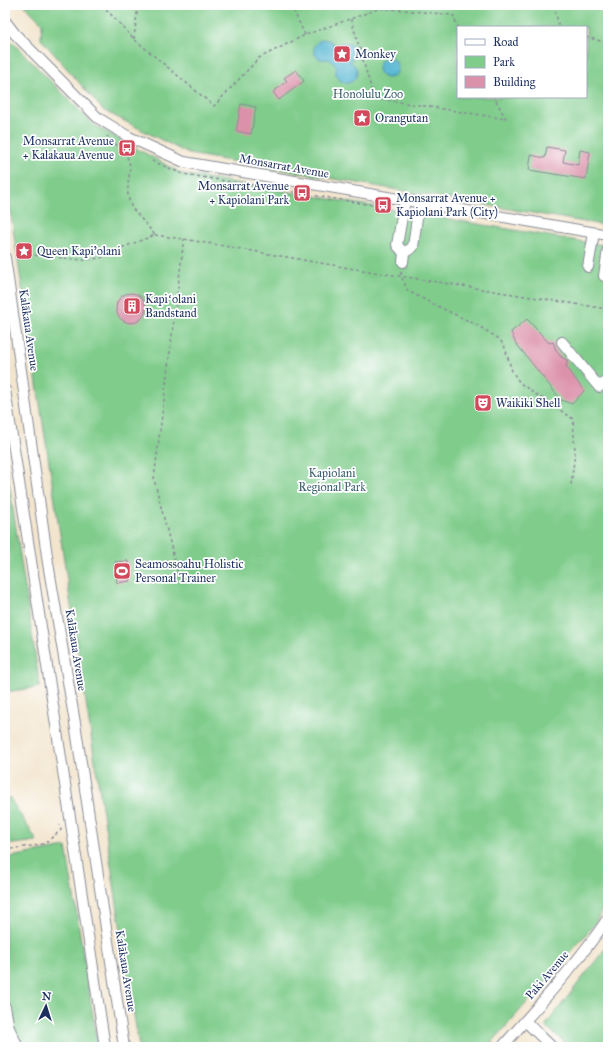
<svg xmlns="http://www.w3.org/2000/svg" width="613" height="1052" font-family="'IM FELL Great Primer',serif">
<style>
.green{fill:#7fcc8b;stroke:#4d7e74;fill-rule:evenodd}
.water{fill:#54b6d2;stroke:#387298}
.building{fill:#dc91aa}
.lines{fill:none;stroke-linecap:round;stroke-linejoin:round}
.minor-casing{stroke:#878a96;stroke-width:12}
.path{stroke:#878a96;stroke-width:1.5;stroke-dasharray:3 3;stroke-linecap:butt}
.minor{stroke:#fff;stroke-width:10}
.labels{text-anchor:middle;stroke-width:3.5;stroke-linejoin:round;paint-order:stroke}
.poi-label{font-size:12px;fill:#1b2f5e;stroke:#fff;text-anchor:start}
.park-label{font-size:12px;fill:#395e6c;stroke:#fff}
.street-label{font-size:12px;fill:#1b2f5e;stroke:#fff}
</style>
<rect width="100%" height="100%" fill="#fff"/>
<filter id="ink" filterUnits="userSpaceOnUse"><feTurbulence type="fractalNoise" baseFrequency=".025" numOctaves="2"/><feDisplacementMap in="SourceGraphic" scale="8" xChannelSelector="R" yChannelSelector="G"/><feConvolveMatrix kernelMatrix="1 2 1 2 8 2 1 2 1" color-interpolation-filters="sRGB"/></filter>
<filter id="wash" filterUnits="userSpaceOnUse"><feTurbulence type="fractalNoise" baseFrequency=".012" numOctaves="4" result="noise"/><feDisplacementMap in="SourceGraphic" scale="16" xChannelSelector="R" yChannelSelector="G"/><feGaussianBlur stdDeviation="0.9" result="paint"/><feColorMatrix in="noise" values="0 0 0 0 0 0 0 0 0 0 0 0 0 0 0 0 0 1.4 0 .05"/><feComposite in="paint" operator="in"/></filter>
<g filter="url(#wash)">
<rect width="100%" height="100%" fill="#f3e5cd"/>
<g class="green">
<path d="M24,5H608V226L189,154L103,110L41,39L42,23ZM458,27H586V97H458Z"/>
<polygon points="11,41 94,125 183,174 608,246 608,895 602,910 594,925 553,973 488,1047 139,1047 5,177 5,44"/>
<polygon points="5,456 40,687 5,692"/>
<polygon points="9,797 37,841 5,845 5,801"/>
<polygon points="66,847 98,1047 5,1047 5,858"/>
<polygon points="608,945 608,1047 571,1047 545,1026"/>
</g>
<g class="water">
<path d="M324,39L331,41L335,46C348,36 361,49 350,62C367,71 349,92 339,79C335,76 335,72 337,67L329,59C312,63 308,43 324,39Z"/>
<circle cx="388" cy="68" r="10"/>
</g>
<g id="blocks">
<g class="building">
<polygon points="296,70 304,81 279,100 273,92 287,81 284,78"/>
<polygon points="241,104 256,107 251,134 236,131"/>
<polygon points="547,147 565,150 563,162 578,165 580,150 590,152 586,179 529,170 531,155 545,158"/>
<circle cx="131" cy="308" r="15"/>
<polygon points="527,319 549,343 553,342 556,350 560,356 568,361 566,366 584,391 572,404 561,400 515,342 511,332"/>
<polygon points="128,561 130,581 117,583 115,562"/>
</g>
</g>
</g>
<g filter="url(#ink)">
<use href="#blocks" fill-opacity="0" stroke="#878a96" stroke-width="1"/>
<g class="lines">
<defs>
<g id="minor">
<polyline points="5,21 15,34 98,118 129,137 184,162 608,235"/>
<polyline points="404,253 397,245 405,200"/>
<polyline points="5,257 48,563 75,723 124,1047"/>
<polyline points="403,262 404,253 413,247 419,203"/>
<polyline points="588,267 594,233"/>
<polyline points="604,276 608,249"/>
<polyline points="562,342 599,387 608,380"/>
<polyline points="5,390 105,1047"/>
<polyline points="5,1007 9,1028 18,1047"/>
<polyline points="525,1021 552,1047"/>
<path d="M502,1047C539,1005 577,964 608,918"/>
</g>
</defs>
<use href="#minor" class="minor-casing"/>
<g class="path">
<polyline points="102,5 134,39 214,106 259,58 305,35 381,8 381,5"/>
<polyline points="291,5 305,35"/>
<polyline points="554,5 559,27"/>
<polyline points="381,8 453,15 458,28"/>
<polyline points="351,19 374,98 506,119 494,97"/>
<polyline points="586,37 608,43"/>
<polyline points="134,39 138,5"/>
<polyline points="152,161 183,174 379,206"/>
<polyline points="155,235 184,239 349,268 607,309 608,302"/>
<path d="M17,257L32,255L83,260L100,258L108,255L121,248L155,235L132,208C129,202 127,194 128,187C128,178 132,167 128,159C125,151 113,142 107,136"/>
<polyline points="401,272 401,276 408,291 431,303 477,325 499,339 504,345 512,371 520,383 535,394 547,401 573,419 575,453 571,485"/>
<polyline points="5,462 7,474"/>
<polyline points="179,578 154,479 184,239"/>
<polyline points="5,850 44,844 61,830 60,825"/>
<polyline points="603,909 608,895"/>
<polyline points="488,1047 493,1041"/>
</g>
<use href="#minor" class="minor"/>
</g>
</g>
<defs>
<symbol id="sight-square" viewBox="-11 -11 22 22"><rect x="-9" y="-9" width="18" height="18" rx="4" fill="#d1495b" stroke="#fff"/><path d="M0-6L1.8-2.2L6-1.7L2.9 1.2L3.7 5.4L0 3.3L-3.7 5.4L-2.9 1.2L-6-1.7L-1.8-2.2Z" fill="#fff"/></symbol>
<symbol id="bus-square" viewBox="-11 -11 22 22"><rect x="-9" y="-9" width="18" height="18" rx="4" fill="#d1495b" stroke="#fff"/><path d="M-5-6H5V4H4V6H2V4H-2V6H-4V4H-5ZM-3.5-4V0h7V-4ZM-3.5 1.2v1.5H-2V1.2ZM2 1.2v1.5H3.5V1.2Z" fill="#fff"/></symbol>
<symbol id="building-square" viewBox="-11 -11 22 22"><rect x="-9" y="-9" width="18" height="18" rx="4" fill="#d1495b" stroke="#fff"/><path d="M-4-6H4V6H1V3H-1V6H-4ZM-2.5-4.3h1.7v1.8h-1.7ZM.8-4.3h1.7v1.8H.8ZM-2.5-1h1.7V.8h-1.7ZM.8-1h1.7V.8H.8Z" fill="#fff"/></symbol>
<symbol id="theatre-square" viewBox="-11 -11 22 22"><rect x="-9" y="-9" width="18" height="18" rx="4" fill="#d1495b" stroke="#fff"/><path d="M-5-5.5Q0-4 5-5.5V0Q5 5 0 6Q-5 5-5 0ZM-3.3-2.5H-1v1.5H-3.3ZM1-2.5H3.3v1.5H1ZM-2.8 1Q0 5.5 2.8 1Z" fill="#fff"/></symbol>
<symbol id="stadium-square" viewBox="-11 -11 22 22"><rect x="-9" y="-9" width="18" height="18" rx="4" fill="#d1495b" stroke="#fff"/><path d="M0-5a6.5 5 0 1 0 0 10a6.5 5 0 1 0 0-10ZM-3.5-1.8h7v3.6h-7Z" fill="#fff"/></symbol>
</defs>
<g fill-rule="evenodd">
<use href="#sight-square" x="332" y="44" width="20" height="20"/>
<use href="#sight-square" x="352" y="108" width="20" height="20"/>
<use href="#bus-square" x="117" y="138" width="20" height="20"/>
<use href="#bus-square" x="292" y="183" width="20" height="20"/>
<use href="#bus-square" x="373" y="195" width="20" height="20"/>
<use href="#sight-square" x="14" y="241" width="20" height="20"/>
<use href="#building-square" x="122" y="296" width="20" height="20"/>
<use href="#theatre-square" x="473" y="393" width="20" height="20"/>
<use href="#stadium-square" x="112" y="561" width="20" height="20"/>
</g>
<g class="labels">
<g class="poi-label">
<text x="355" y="58">Monkey</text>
<text x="375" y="122">Orangutan</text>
<text x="114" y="145" text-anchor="end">Monsarrat Avenue<tspan x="114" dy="14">+ Kalakaua Avenue</tspan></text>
<text x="289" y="190" text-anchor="end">Monsarrat Avenue<tspan x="289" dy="14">+ Kapiolani Park</tspan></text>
<text x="396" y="202">Monsarrat Avenue +<tspan x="396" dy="14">Kapiolani Park (City)</tspan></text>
<text x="37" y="255">Queen Kapi'olani</text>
<text x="145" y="303">Kapiʻolani<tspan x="145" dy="14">Bandstand</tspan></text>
<text x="496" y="407">Waikiki Shell</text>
<text x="135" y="568">Seamossoahu Holistic<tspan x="135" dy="14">Personal Trainer</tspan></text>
</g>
<g class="park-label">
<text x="368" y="98">Honolulu Zoo</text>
<text x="332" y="477">Kapiolani<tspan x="332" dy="14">Regional Park</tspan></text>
</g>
<g class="street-label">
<text transform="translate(284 166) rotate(10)" y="4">Monsarrat Avenue</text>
<text transform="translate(29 330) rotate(82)" y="4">Kalākaua Avenue</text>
<text transform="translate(76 650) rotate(81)" y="4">Kalākaua Avenue</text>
<text transform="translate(126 971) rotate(81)" y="4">Kalākaua Avenue</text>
<text transform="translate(547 975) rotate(-50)" y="4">Paki Avenue</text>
</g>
</g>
<rect width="613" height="1052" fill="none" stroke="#fff" stroke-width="20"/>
<rect x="457" y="26" width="130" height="72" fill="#ffffff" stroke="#a4acbf"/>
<rect x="465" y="39" width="20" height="6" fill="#ffffff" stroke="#a4acbf"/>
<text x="493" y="46" font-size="12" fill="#1b2f5e">Road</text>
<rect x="465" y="56" width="20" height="12" fill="#7fcc8b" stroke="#a4acbf"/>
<text x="493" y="66" font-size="12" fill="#1b2f5e">Park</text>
<rect x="465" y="76" width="20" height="12" fill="#dc91aa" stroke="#a4acbf"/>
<text x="493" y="86" font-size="12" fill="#1b2f5e">Building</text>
<g transform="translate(46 1006) rotate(4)" stroke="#ffffff" stroke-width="3" paint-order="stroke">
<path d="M0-3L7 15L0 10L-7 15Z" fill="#1b2f5e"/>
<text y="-6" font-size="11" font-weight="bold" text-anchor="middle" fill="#1b2f5e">N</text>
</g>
</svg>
